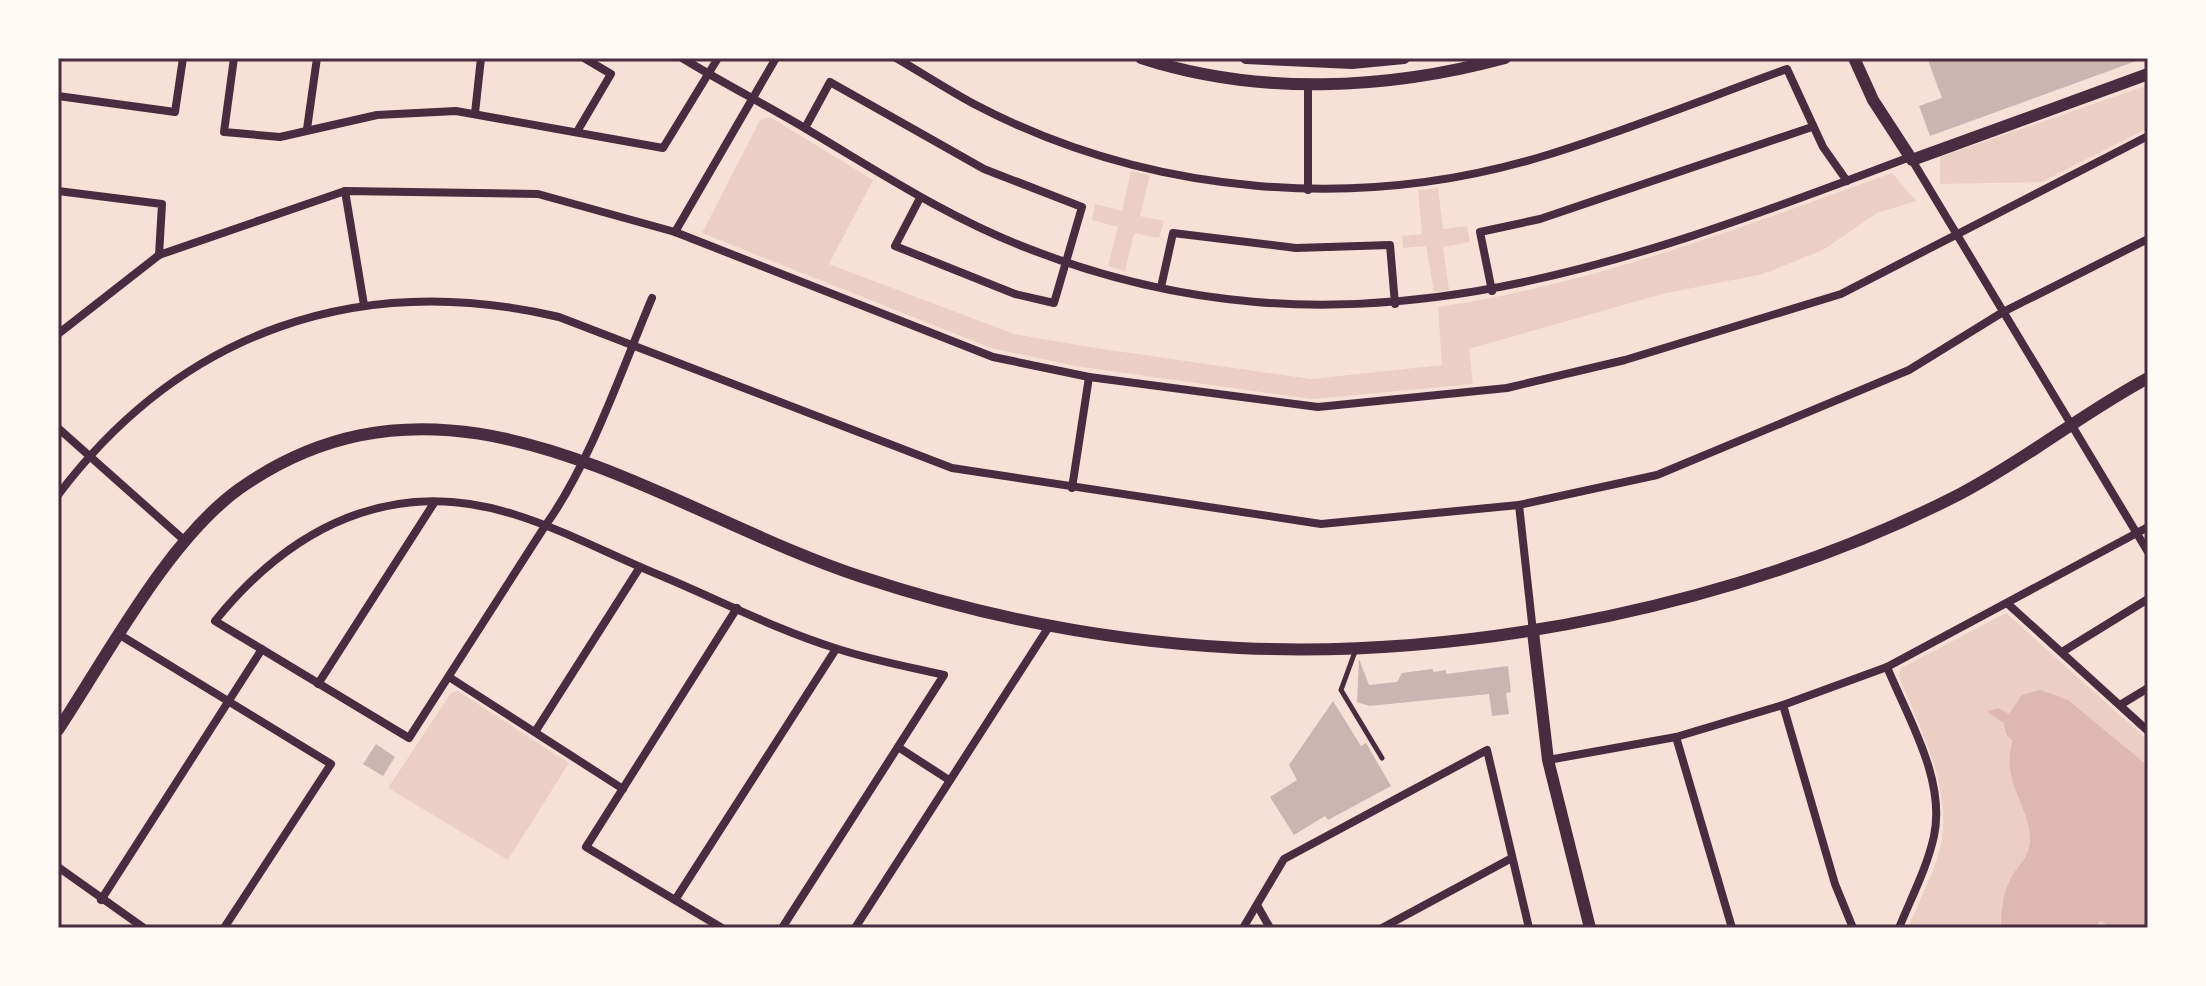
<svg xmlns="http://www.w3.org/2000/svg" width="2206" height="986" font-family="Lato,sans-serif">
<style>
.green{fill:#ebcfc5}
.water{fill:#dcb8b0}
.building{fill:#ccb4b1}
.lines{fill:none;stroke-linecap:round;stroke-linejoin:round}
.service{stroke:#4a2c40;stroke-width:5}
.minor{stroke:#4a2c40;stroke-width:8}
.tertiary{stroke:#4a2c40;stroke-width:12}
.neatline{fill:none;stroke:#4a2c40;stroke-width:3}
</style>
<rect width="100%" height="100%" fill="#f7e1d7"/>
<g class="green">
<polygon points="2148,85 2148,128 2042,182 1940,184 1940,157"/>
<path d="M770,117L873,180L829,264L1014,334L1089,347L1311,379L1442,365L1438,307C1595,284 1744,226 1892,173L1916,201L1877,213L1823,250L1763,274L1662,294L1469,349L1473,384L1312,399L1075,366L991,348L702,233L760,120Z"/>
<polygon points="1131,171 1150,175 1140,216 1164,221 1159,238 1134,233 1125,271 1108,266 1118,227 1092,220 1095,204 1122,211"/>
<polygon points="1438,188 1443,229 1467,226 1470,242 1443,247 1449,290 1434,292 1426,246 1403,248 1402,236 1422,234 1418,190"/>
<path d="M2006,613L2148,740V928H1908C1917,905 1929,883 1937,859C1958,796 1921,733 1899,676L1901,668Z"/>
<polygon points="458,691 569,763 508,860 388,788 451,693"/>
</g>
<path class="water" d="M2040,690L2068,700L2148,766V840L2144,844L2148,848V928H2113L2101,921L2092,928H2001C2001,914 2003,893 2010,880C2016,867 2029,858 2030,842C2032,808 1999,781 2013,741L2006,734L2004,723L1987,712L1998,708L2009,714L2022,695Z"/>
<g class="building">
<polygon points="1927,58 2139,58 2139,60 1930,136 1919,106 1942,98"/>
<polygon points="1359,659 1369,685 1397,682 1402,673 1432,669 1434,672 1446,670 1446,674 1508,666 1511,692 1506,693 1509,714 1492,716 1489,694 1369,706 1357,702"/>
<polygon points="1333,701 1361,746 1366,743 1391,786 1328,820 1325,816 1294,835 1270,797 1297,780 1289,765"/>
<polygon points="376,744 395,757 383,776 363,764"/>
</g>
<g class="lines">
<polyline class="service" points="1356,649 1341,690 1382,758"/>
<g class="minor">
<polyline points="234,58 224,132 280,137 377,115 456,111 663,148 718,58"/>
<path d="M682,58C723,83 766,105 808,130C879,172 949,218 1027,248C1342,372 1612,270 1910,157"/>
<path d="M896,58C922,73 948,90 974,104C1149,196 1360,213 1547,155C1628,130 1707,98 1787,69L1823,147L1847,181"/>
<polyline points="58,96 175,112 183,58"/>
<polyline points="475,113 481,58"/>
<polyline points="805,128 830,82 984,169 1082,207 1054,303 1015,294 895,246 920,198"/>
<polyline points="307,129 317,58"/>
<polyline points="578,130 611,74 584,58"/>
<polyline points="1912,160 2148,552"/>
<polyline points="1308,190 1308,83"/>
<polyline points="58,191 162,204 159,255"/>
<polyline points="345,191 364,305"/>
<polyline points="675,232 776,58"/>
<polyline points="1161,287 1173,233 1296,248 1390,245 1395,304"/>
<polyline points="1492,291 1480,232 1540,219 1812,127"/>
<path d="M652,298C622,369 590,464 545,526L409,738L215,621C291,527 391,476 513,514C565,530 614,557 664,577C721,601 779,631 838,649C872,660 909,667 944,675L782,928"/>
<polyline points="58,334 159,255 345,191 538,194 675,232 993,357 1089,377 1318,407 1507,388 1625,360 1841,294 2148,136"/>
<polyline points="58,428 184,540"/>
<polyline points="1072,488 1089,377"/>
<path d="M58,495C182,331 358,270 559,317L952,468L1321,524L1519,505L1657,475L1909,370L2003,312L2148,239"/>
<polyline points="1519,505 1533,632"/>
<polyline points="2008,604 2148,731"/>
<polyline points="120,635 331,764 224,928"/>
<polyline points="2062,652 2148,599"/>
<path d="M1887,667C1908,718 1946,780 1934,836C1927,868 1911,898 1899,928"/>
<polyline points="449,677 623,789"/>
<polyline points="318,684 434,503"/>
<polyline points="1783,705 1835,884 1853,928"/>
<polyline points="2120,705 2148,688"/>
<polyline points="535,732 640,567"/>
<polyline points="1676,737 1732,928"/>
<polyline points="898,747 949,780"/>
<polyline points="1548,760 1676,737 1783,705 1887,667 2148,527"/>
<polyline points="58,867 144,928"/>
<polyline points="101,900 262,649"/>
<polyline points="675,900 836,649"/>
<polyline points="1257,905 1270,928"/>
<polyline points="722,928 586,847 737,608"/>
<polyline points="855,928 1050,625"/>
<polyline points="1243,928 1284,859 1487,750 1529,928"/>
<polyline points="1382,928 1510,859"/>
</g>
<g class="tertiary">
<path d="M1141,58C1258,96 1387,90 1505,58"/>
<polyline points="1246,58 1352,63 1404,58"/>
<polyline points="1854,58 1873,100 1912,160 2148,74"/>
<polyline points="1533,632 1548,760 1590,928"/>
<path d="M58,730C107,656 168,540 239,489C452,339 658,510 862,577C983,617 1112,642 1239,648C1477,659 1747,603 1960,494C2025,460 2083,413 2148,378"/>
</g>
</g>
<rect width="2206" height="986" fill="none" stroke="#fffaf5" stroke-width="120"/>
<rect x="60" y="60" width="2086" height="866" class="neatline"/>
</svg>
